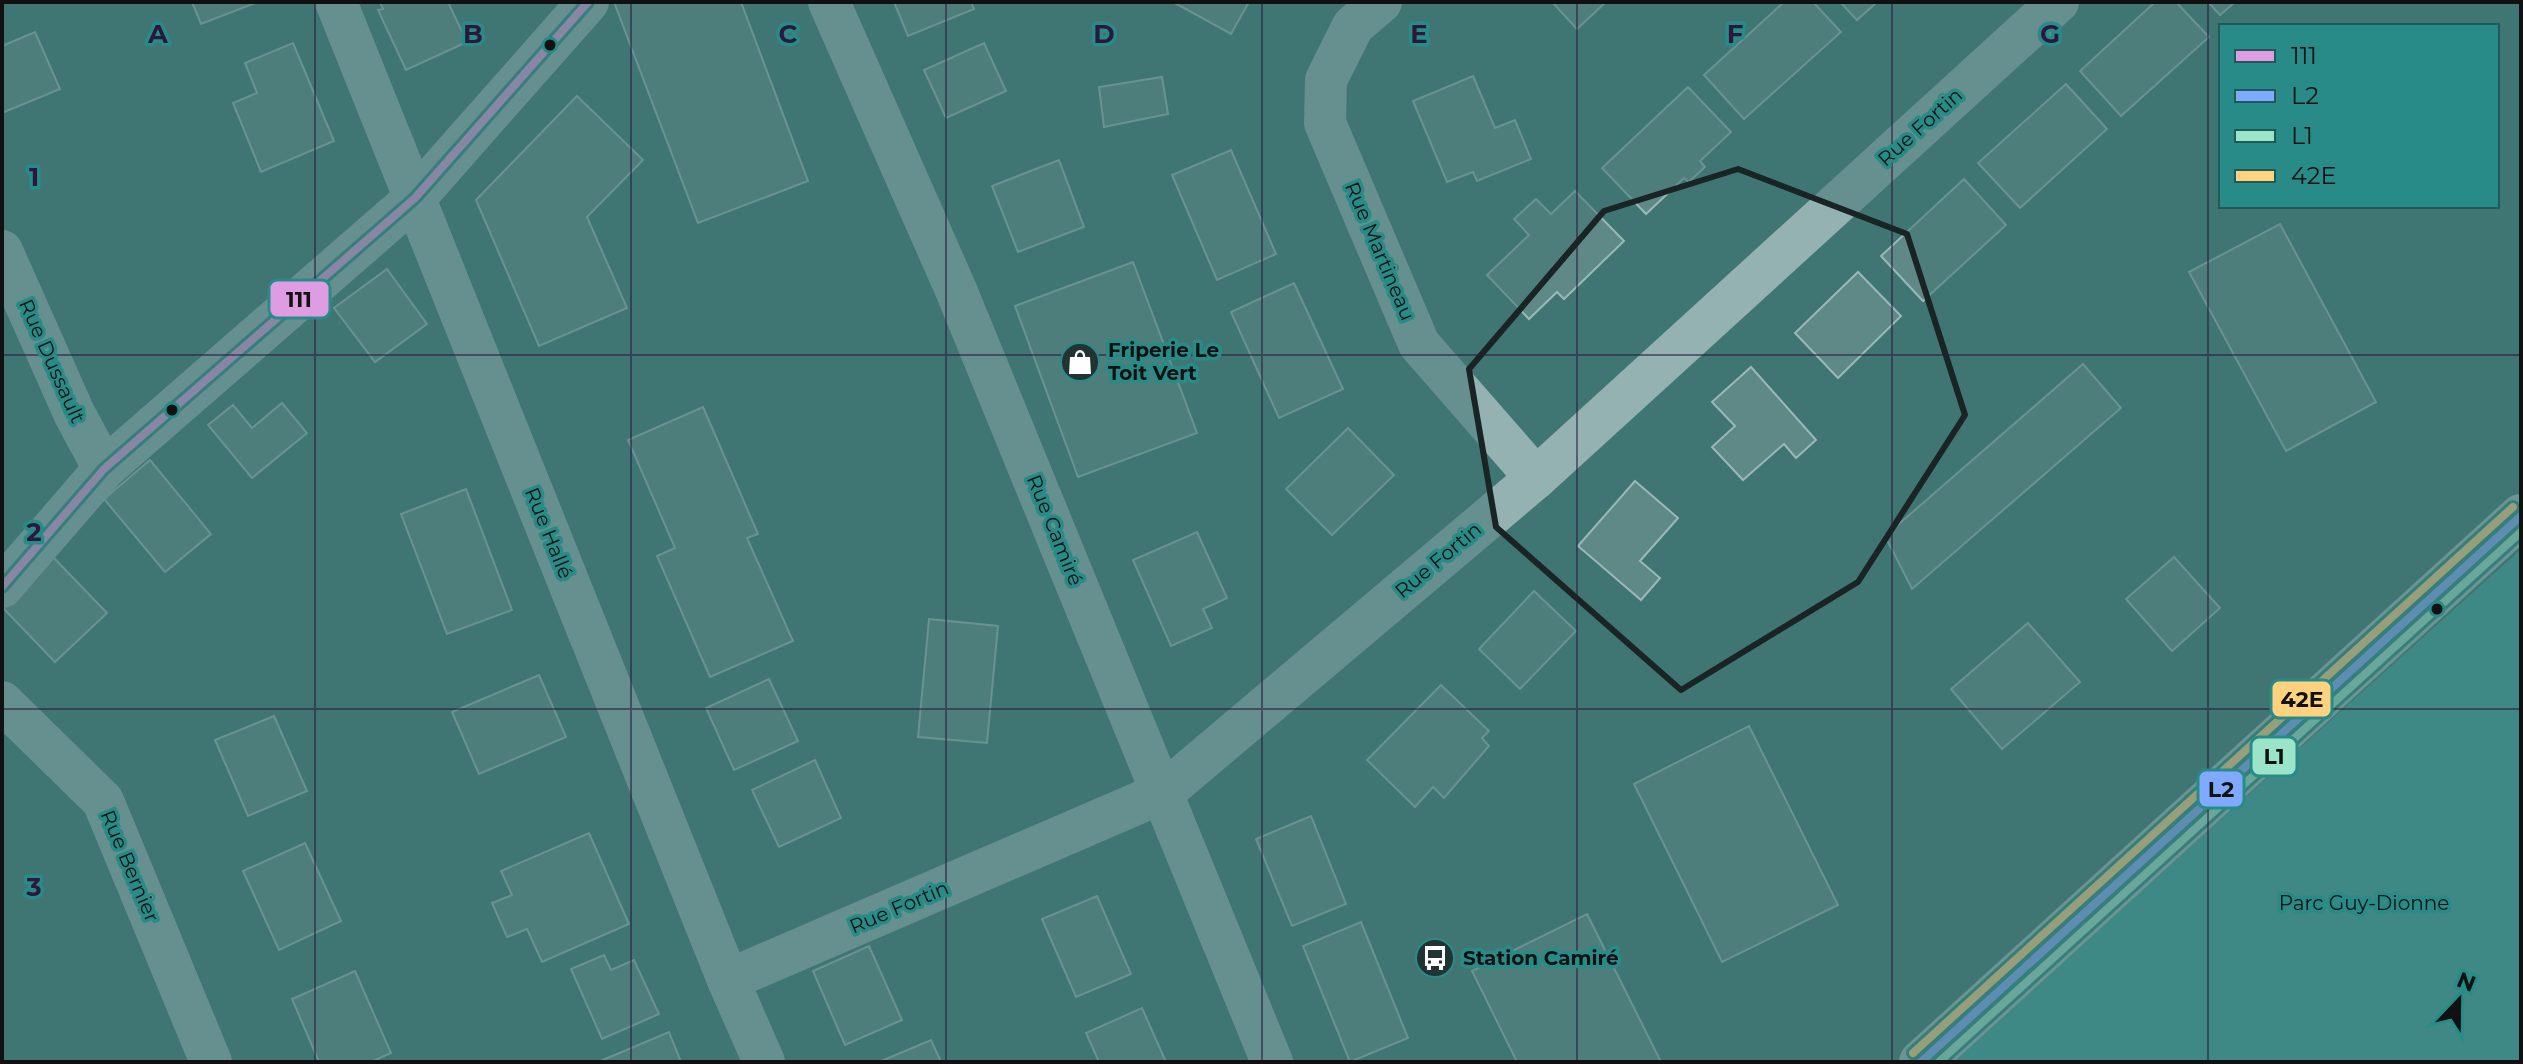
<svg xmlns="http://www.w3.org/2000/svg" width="2523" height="1064" font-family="Montserrat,sans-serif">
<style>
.green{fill:#3da09b}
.building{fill:#5f8987;stroke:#9ab8b7;stroke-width:2}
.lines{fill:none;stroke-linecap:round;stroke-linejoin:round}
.minor{stroke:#93b2b1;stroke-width:42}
.major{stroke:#9fbbba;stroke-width:44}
.bus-1-casing{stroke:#298b87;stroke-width:14}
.bus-2-casing{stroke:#298b87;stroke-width:14}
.bus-3-casing{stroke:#298b87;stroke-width:14}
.bus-4-casing{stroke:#298b87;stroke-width:14}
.bus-1{stroke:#de9de2;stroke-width:8}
.bus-2{stroke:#80aaff;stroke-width:8}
.bus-3{stroke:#9ae4c8;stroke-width:8}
.bus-4{stroke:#ffd280;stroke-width:8}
.marked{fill:none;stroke:#1a2424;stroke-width:6;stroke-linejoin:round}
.grid{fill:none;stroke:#2c183c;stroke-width:2;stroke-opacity:0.55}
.bus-dot{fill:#111;stroke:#298b87;stroke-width:3}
.labels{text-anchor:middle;stroke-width:7;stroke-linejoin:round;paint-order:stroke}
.street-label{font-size:20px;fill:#111;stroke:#298b87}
.poi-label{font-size:20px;font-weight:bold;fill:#111;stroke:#298b87;text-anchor:start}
.park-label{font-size:20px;fill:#111;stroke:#298b87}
.grid-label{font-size:26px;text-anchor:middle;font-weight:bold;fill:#2c183c;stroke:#298b87;stroke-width:7;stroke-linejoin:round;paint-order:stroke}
.line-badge{stroke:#298b87;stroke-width:3}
.pale-badge-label{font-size:22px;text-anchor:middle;font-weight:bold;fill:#111}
</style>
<rect width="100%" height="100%" fill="#3f7573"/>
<polygon class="green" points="2519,551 2521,1062 1951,1062"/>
<g class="building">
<polygon points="192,2 258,2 201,24"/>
<polygon points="380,2 448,2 467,42 406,70 378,10 383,9"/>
<polygon points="614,2 741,2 808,181 698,223"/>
<polygon points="894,2 971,2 974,9 908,36"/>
<polygon points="1173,2 1249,2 1231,34"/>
<polygon points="1552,2 1606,2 1577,29"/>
<polygon points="1784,2 1813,2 1841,32 1744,119 1704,75"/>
<polygon points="1840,2 1877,2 1857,20"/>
<polygon points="2155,2 2176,2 2209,37 2121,116 2080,71"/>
<polygon points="2208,2 2235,2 2220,15"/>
<polygon points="35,32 60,89 2,113 2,46"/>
<polygon points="293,43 334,141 261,172 233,103 257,93 245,63"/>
<polygon points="984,43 1006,91 946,118 924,70"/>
<polygon points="1473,76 1495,128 1515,120 1531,159 1477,181 1473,172 1447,182 1413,101"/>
<polygon points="1162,77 1168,114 1104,127 1099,87"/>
<polygon points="2066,84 2107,129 2020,208 1978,163"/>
<polygon points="1688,87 1731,132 1700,161 1705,167 1689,182 1684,178 1646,214 1602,168"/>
<polygon points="577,96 643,160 587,217 627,308 539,346 476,200"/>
<polygon points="1231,150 1276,254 1217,280 1172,175"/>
<polygon points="1059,160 1084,227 1018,252 992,186"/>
<polygon points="1964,179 2006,225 1923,301 1881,256"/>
<polygon points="1575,191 1624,241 1564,299 1557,292 1529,319 1487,275 1529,235 1514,219 1536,199 1551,214"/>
<polygon points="2280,224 2376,402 2286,451 2189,272"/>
<polygon points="1133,262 1197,433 1078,477 1015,306"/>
<polygon points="387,269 427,324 375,362 334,308"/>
<polygon points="1858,272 1901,316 1838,378 1795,333"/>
<polygon points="1294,283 1343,389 1279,418 1231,312"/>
<polygon points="2083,364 2121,408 1912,589 1885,536"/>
<polygon points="1751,367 1816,440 1796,458 1784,444 1743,480 1712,447 1735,426 1712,402"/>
<polygon points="282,403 307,433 252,478 208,425 233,405 252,428"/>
<polygon points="703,407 758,534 747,538 793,641 710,677 657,556 675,548 628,440"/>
<polygon points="1348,428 1394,475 1332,535 1286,489"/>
<polygon points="150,460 211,534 165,572 104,499"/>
<polygon points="1635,481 1678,518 1640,561 1660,578 1641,600 1578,546"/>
<polygon points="466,489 512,610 447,634 401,514"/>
<polygon points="1197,532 1227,598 1203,609 1212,628 1171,646 1133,560"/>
<polygon points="52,556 107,613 55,662 2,607"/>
<polygon points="2174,557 2220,608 2172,651 2126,599"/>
<polygon points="1534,591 1576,631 1520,689 1479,649"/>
<polygon points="929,619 998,626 987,743 918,737"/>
<polygon points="2028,623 2080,682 2002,749 1951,689"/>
<polygon points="539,675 566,737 479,774 452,712"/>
<polygon points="769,679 798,741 734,770 706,708"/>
<polygon points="1441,685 1489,731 1482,738 1489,746 1444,798 1433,787 1415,807 1367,760"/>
<polygon points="274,716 307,791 248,816 215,740"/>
<polygon points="1749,726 1838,905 1722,962 1634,784"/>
<polygon points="815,760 841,818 779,847 752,790"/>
<polygon points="1311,816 1346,904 1292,926 1256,839"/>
<polygon points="589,833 629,924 542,962 527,929 507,937 492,903 512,895 501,871"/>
<polygon points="305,843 341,921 279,950 243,871"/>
<polygon points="1097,896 1131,974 1076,997 1042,919"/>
<polygon points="1587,914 1661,1062 1517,1062 1472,971"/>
<polygon points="1361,922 1408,1038 1350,1062 1303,946"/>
<polygon points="869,946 902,1020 845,1045 813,971"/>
<polygon points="604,955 611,970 634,960 659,1014 602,1039 571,969"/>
<polygon points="355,971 391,1053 371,1062 319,1062 292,999"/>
<polygon points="1142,1008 1166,1062 1099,1062 1086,1033"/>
<polygon points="669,1032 681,1062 598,1062"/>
<polygon points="931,1040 941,1062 879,1062"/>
</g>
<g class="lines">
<g class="minor">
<polyline points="336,2 728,980 764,1062"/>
<polyline points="829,2 956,290 1272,1062"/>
<polyline points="1381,2 1353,26 1326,80 1325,123 1419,344 1536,478"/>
<polyline points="2,251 74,413 104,469"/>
<polyline points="2,587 104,469 415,198 588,2"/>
<polyline points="2,702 103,801 211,1062"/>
<polyline points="728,980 1164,792 1536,478 2058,2"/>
</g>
<polyline class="major" points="1921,1062 2521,516"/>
<defs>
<polyline id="bus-1" points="2,587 104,469 415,198 588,2"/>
<polyline id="bus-2" points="1921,1062 2521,516"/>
<polyline id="bus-3" points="1939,1062 2521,532"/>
<polyline id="bus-4" points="1913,1053 2513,507"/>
</defs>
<use href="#bus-1" class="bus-1-casing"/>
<use href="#bus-2" class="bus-2-casing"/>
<use href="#bus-3" class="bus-3-casing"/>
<use href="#bus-4" class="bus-4-casing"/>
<use href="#bus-1" class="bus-1"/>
<use href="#bus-2" class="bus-2"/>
<use href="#bus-3" class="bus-3"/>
<use href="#bus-4" class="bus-4"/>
</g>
<path d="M0 0H2523V1064H0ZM1738,169L1907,234L1965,415L1858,582L1681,690L1496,527L1469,369L1604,211Z" fill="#3f7573" fill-opacity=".55" fill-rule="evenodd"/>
<path class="marked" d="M1738,169L1907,234L1965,415L1858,582L1681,690L1496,527L1469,369L1604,211Z"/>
<path class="grid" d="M315,2V1062M631,2V1062M946,2V1062M1262,2V1062M1577,2V1062M1892,2V1062M2208,2V1062M2,355H2521M2,709H2521"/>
<defs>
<symbol id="shop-disc" viewBox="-11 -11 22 22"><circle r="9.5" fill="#213433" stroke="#298b87"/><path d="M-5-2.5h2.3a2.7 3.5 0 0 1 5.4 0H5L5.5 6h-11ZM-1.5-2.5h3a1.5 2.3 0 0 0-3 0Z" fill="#fff"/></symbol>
<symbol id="bus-disc" viewBox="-11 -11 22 22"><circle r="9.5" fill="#213433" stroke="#298b87"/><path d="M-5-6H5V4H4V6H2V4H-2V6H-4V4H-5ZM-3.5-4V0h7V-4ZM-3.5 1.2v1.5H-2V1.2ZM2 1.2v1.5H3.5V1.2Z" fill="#fff"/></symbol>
</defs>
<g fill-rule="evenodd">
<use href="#shop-disc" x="1058" y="340" width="44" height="44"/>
<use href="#bus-disc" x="1413" y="936" width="44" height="44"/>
</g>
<g class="bus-dot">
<circle cx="550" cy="45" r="7"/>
<circle cx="172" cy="410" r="7"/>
<circle cx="2437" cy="609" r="7"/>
</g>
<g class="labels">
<g class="street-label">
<text transform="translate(1920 127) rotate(-42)" y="7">Rue Fortin</text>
<text transform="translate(1380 251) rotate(67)" y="7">Rue Martineau</text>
<text transform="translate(52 361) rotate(66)" y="7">Rue Dussault</text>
<text transform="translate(1055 530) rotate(68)" y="7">Rue Camiré</text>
<text transform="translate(549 533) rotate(68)" y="7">Rue Hallé</text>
<text transform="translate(1438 560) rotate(-40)" y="7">Rue Fortin</text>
<text transform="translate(130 866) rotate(67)" y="7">Rue Bernier</text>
<text transform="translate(899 907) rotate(-23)" y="7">Rue Fortin</text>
</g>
<g class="poi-label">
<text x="1108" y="357">Friperie Le<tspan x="1108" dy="23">Toit Vert</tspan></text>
<text x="1463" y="965">Station Camiré</text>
</g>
<g class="park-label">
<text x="2364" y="910">Parc Guy-Dionne</text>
</g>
</g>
<g class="grid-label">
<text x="158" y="43">A</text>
<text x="473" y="43">B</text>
<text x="788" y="43">C</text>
<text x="1104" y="43">D</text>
<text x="1419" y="43">E</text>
<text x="1735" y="43">F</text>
<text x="2050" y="43">G</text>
<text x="34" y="186">1</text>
<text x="34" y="541">2</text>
<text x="34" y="896">3</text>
</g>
<g class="line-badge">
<rect x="269" y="280" width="61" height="38" rx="8" fill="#de9de2"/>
<rect x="2271" y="680" width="61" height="38" rx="8" fill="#ffd280"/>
<rect x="2251" y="737" width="46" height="39" rx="8" fill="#9ae4c8"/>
<rect x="2198" y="770" width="46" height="38" rx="8" fill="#80aaff"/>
</g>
<g class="pale-badge-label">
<text x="299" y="307">111</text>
<text x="2302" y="707">42E</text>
<text x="2274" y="764">L1</text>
<text x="2221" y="797">L2</text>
</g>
<rect width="2523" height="1064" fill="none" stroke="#111111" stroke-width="8"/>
<rect x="2219" y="24" width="280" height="184" fill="#298b87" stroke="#1f5a58" stroke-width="2"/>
<rect x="2235" y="50" width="40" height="12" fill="#de9de2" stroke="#1f5a58" stroke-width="2"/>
<text x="2291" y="64" font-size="24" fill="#111111">111</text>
<rect x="2235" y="90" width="40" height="12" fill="#80aaff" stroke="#1f5a58" stroke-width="2"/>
<text x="2291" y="104" font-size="24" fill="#111111">L2</text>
<rect x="2235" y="130" width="40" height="12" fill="#9ae4c8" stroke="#1f5a58" stroke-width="2"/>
<text x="2291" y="144" font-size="24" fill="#111111">L1</text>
<rect x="2235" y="170" width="40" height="12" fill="#ffd280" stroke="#1f5a58" stroke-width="2"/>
<text x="2291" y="184" font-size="24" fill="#111111">42E</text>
<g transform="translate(2459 1000) rotate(22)" stroke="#298b87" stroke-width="6" paint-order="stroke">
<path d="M0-6L14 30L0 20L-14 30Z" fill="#111111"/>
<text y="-12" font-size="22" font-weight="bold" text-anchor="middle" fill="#111111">N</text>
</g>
</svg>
